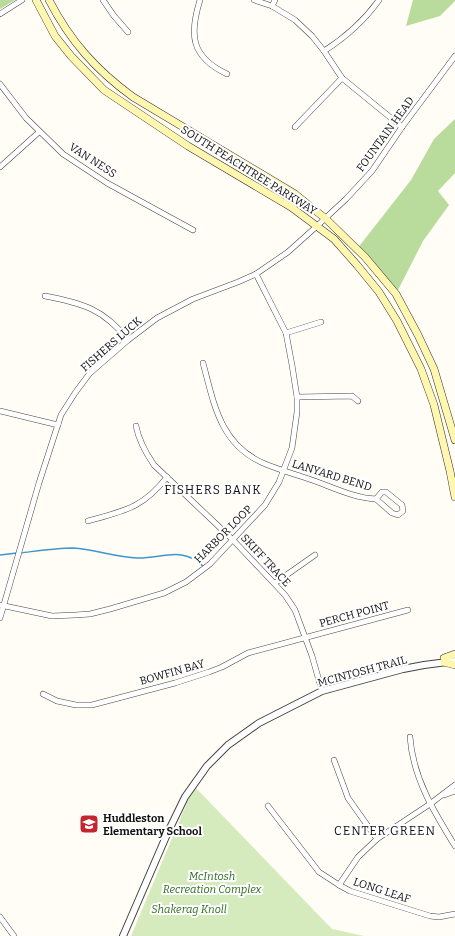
<svg xmlns="http://www.w3.org/2000/svg" width="455" height="936" font-family="Bitter,serif">
<style>
.green{fill:#d5ebbd}
.forest{fill:#b9dc9c}
.lines{fill:none;stroke-linecap:round;stroke-linejoin:round}
.stream{stroke:#3f96cf;stroke-width:1.5}
.minor-casing{stroke:#444;stroke-width:6}
.tertiary-casing{stroke:#444;stroke-width:8}
.secondary-casing{stroke:#333;stroke-width:8}
.minor{stroke:#fff;stroke-width:5}
.tertiary{stroke:#fff;stroke-width:6}
.secondary{stroke:#fff6b0;stroke-width:7}
.labels{text-anchor:middle;stroke-width:4;stroke-linejoin:round;paint-order:stroke}
.street-label{font-size:11px;fill:#111;stroke:#fff}
.poi-label{font-size:11px;font-weight:bold;fill:#111;stroke:#fff;text-anchor:start}
.park-label{font-size:11px;font-style:italic;fill:#2f6b1f;stroke:#fff}
.neighbourhood-label{font-size:12px;letter-spacing:1px;fill:#111;stroke:#fff}
</style>
<rect width="100%" height="100%" fill="#fffdf5"/>
<polygon class="green" points="194,786 332,929 364,936 131,936"/>
<g class="forest">
<polygon points="0,0 15,0 0,9"/>
<polygon points="413,0 455,0 455,1 440,16 406,26"/>
<polygon points="455,119 455,173 438,191 449,205 423,241 396,294 357,249 411,180 434,139"/>
</g>
<g class="lines">
<g class="stream">
<path d="M20,553C37,551 56,548 73,548C94,549 115,557 137,558C161,559 183,545 204,567"/>
<polyline points="0,555 17,553"/>
</g>
<defs>
<g id="minor">
<polyline points="103,0 114,16 128,32"/>
<path d="M200,0C189,35 191,57 227,74"/>
<polyline points="254,0 272,6 295,20 312,36 324,51 342,78 402,127"/>
<polyline points="272,6 275,0"/>
<polyline points="0,14 22,0"/>
<path d="M324,51C346,37 364,21 379,0"/>
<polyline points="0,84 26,118 63,154 107,183 193,230"/>
<polyline points="295,127 342,78"/>
<polyline points="0,167 39,132"/>
<path d="M45,296C82,303 104,309 128,340"/>
<polyline points="286,333 321,322"/>
<path d="M203,363C214,404 220,444 263,463C279,470 295,474 312,480C332,487 354,498 376,499"/>
<polyline points="297,397 352,396 358,401"/>
<polyline points="0,411 58,425"/>
<path d="M136,426C139,441 145,452 154,465L233,540L285,595L295,610L312,656L322,691"/>
<polygon points="382,492 386,492 402,505 403,511 398,515 392,513 376,499"/>
<path d="M88,521C124,511 143,508 167,477"/>
<polyline points="275,583 315,555"/>
<polyline points="0,605 52,616 75,615 90,614 110,609 164,593 186,582 210,564 265,505 279,482 292,448 297,412 297,397 292,365 286,333 256,274"/>
<polyline points="0,618 39,483 61,415 75,393 90,373 128,340 157,318 193,299 238,282 256,274 288,252 317,226 346,199 372,171 402,127 455,56"/>
<polyline points="43,694 57,701 76,705 92,705 175,683 209,672 222,667 248,653 408,610"/>
<path d="M410,737C413,778 434,812 455,846"/>
<polyline points="334,760 348,798 377,839"/>
<polyline points="444,795 455,791"/>
<polyline points="268,806 319,872 339,885 350,891 430,916 439,917 455,914"/>
<polyline points="339,885 358,857 377,839 430,804 455,785"/>
<polyline points="0,917 14,936"/>
</g>
<polyline id="tertiary" points="123,936 168,832 185,797 207,766 228,745 259,723 322,691 403,669 424,665 455,661"/>
<g id="secondary">
<polyline points="36,0 55,36 71,56 104,90 188,146 291,207 334,239 357,265 379,292 397,321 421,369 434,405 450,471 455,497"/>
<path d="M49,0C70,41 96,70 133,97L295,194L326,219L365,257L396,294L418,335L434,369L455,440"/>
<polyline points="444,658 455,654"/>
<polyline points="444,662 455,665"/>
</g>
</defs>
<use href="#minor" class="minor-casing"/>
<use href="#tertiary" class="tertiary-casing"/>
<use href="#secondary" class="secondary-casing"/>
<use href="#minor" class="minor"/>
<use href="#tertiary" class="tertiary"/>
<use href="#secondary" class="secondary"/>
</g>
<defs>
<symbol id="school-square" viewBox="-11 -11 22 22"><rect x="-9" y="-9" width="18" height="18" rx="4" fill="#c4262e" stroke="#fff"/><path d="M0-5L7-2L0 1L-7-2ZM-4 1L0 2.5L4 1V4Q0 6-4 4Z" fill="#fff"/></symbol>
</defs>
<g fill-rule="evenodd">
<use href="#school-square" x="78" y="813" width="22" height="22"/>
</g>
<g class="labels">
<g class="street-label">
<text transform="translate(385 134) rotate(-54)" y="4">FOUNTAIN HEAD</text>
<text transform="translate(93 160) rotate(33)" y="4">VAN NESS</text>
<text transform="translate(249 170) rotate(32)" y="4">SOUTH PEACHTREE PARKWAY</text>
<text transform="translate(111 344) rotate(-41)" y="4">FISHERS LUCK</text>
<text transform="translate(332 475) rotate(17)" y="4">LANYARD BEND</text>
<text transform="translate(223 534) rotate(-45)" y="4">HARBOR LOOP</text>
<text transform="translate(266 560) rotate(47)" y="4">SKIFF TRACE</text>
<text transform="translate(354 614) rotate(-15)" y="4">PERCH POINT</text>
<text transform="translate(362 671) rotate(-15)" y="4">MCINTOSH TRAIL</text>
<text transform="translate(172 672) rotate(-16)" y="4">BOWFIN BAY</text>
<text transform="translate(382 890) rotate(18)" y="4">LONG LEAF</text>
</g>
<g class="poi-label">
<text x="103" y="822">Huddleston<tspan x="103" dy="13">Elementary School</tspan></text>
</g>
<g class="park-label">
<text x="212" y="880">McIntosh<tspan x="212" dy="13">Recreation Complex</tspan></text>
<text x="189" y="913">Shakerag Knoll</text>
</g>
<g class="neighbourhood-label">
<text x="213" y="494">FISHERS BANK</text>
<text x="385" y="835">CENTER GREEN</text>
</g>
</g>
</svg>
